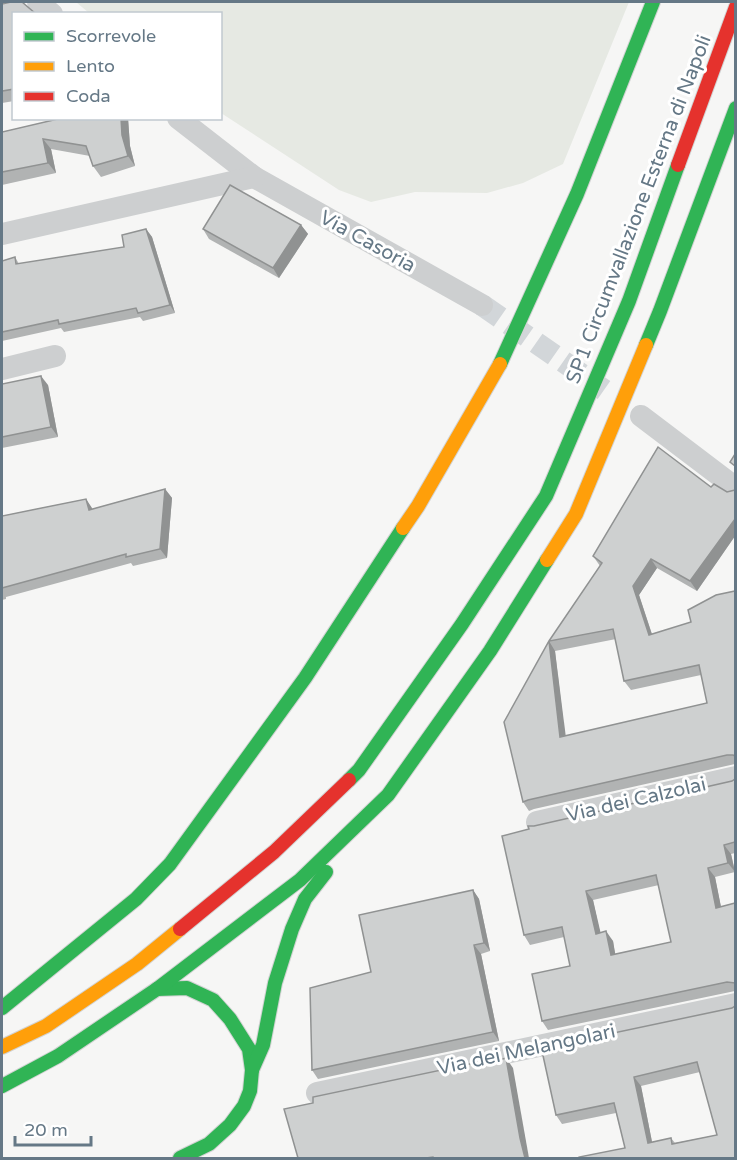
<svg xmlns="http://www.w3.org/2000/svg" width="737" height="1160" font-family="'Varela Round',sans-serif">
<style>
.green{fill:#e6e9e3}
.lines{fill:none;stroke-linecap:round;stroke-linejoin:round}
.street-tunnel{stroke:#d2d6d9;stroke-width:22;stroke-dasharray:22 11;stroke-linecap:butt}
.fast-casing{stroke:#d2d3d3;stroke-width:16}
.slow-casing{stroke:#d2d3d3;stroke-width:16}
.jam-casing{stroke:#d2d3d3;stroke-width:16}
.street{stroke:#cdcfd0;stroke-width:22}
.fast{stroke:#30b455;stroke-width:14}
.slow{stroke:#ff9f0a;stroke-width:14}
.jam{stroke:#e5322d;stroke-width:14}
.wall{fill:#b1b3b3;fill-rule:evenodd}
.shaded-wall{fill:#909292}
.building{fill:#ced0d0;stroke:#909292;stroke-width:1.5;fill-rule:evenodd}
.labels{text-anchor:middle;stroke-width:6;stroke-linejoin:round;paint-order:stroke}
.street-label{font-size:20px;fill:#657886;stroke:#fff}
</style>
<rect width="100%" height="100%" fill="#f6f6f5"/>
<polygon class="green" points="76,2 629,2 563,164 523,183 487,193 415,192 371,202 339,190 221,113 220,14 89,13"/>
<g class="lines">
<polyline class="street-tunnel" points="482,305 604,390"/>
<defs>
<g id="fast">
<polyline points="646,345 660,311 736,108"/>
<polyline points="500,364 577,194 653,2"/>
<polyline points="349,780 359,770 462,624 546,496 629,301 678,165"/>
<polyline points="157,989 187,988 213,1000 230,1019 249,1049 252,1070 250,1091 244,1106 230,1125 209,1144 180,1158"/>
<polyline points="2,1008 136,899 170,864 305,678 403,528"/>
<polyline points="252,1070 263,1045 275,983 292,929 305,899 326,872"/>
<polyline points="2,1086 58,1056 157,989 300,880 388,795 490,651 547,560"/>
</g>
<g id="slow">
<polyline points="403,528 418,506 500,364"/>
<polyline points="547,560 576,514 646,345"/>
<polyline points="2,1047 46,1026 137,964 180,929"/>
</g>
<g id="jam">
<polyline points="678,165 736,7"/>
<polyline points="180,929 274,852 349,780"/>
</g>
</defs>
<use href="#fast" class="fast-casing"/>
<use href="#slow" class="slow-casing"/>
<use href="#jam" class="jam-casing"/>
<g class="street">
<polyline points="38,2 52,14"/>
<polyline points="178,118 254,177 482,305"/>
<polyline points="2,234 254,177"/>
<polyline points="2,369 55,356"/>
<polyline points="641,416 736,488"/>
<polyline points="537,822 736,777"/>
<polyline points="317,1093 736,1004"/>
</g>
<use href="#fast" class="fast"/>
<use href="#slow" class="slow"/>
<use href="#jam" class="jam"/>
</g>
<g class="wall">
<polygon points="2,4 14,14 14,101 2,103"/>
<polygon points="62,118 128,118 130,146 135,166 101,177 93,166 90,156 51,149 56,173 2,185 2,132"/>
<polygon points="301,225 308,234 279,278 209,239 203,229"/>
<polygon points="146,229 152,237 175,313 143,321 140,317 64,332 61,328 2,341 2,261 15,257 19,264 124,247"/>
<polygon points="2,384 48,385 58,437 2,448"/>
<path d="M711,487L727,492L735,490V536L697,591L657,568L639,595L652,634L691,622L735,591V764L534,809L529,811L523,802L549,641L600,566L593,556ZM616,639L624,681L631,690L701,675L707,703L565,736L555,651Z"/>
<polygon points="165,489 172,498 167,558 133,566 131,563 6,597 6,599 2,600 2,516 86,499 92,509"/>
<path d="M735,779V853L731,854L735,872L715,877L721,907L735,903V991L548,1030L542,1021L570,966L564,937L530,945L524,935L529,829L534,826L732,781ZM659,885L671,942L615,954L613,941L600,933L593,900Z"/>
<polygon points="473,890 479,899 490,951 481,954 499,1041 318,1079 312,1070 371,972"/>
<path d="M732,1008L735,1158L625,1148L616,1113L562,1124L556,1115ZM700,1072L717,1135L675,1143L671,1138L652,1142L641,1086Z"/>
</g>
<g class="shaded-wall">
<polygon points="121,118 128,118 130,146 135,166 128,156 122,135"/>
<polygon points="43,139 51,149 56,173 48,163"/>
<polygon points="301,225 308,234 279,278 273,268"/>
<polygon points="146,229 152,237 175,313 170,305"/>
<polygon points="41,376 48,385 58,437 51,427"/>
<polygon points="165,489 172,498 167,558 160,549"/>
<polygon points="86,499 92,508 95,519 89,510"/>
<polygon points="735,519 735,536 697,591 690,581"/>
<polygon points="651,559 657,568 639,595 655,644 649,635 633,586"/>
<polygon points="549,641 555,651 567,746 560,737"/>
<polygon points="724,845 731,854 735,872 728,863"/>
<polygon points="708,868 715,877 723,917 716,908"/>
<polygon points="473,890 479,899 490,951 484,943"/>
<polygon points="586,891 593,900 603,943 596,934"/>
<polygon points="606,931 613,941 617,964 611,955"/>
<polygon points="474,945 481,954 499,1041 493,1032"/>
<polygon points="506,1058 513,1068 529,1158 525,1158 520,1138"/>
<polygon points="634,1077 641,1086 654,1152 648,1143"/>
</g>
<g class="building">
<polygon points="11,2 22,2 36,14 14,14 14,89 2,91 2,4"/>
<polygon points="62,118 121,118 122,135 128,156 93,166 86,146 43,139 48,163 2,172 2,132"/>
<polygon points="230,185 301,225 273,268 203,229"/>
<polygon points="146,229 170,305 138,313 136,308 59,324 58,320 2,332 2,261 15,257 16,264 124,247 122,235"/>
<polygon points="41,376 51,427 2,437 2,384"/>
<path d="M658,447L711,487L714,484L727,492L735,490V521V519L690,581L651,559L633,586L649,635L691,622L688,610L716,595L735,591V756L733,755H727L528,800L523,802L504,722L549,641L602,563L593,556ZM613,629L624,681L699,665L707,703L560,737L549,641Z"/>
<polygon points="735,454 735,466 730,462"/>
<polygon points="165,489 160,549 126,557 126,554 2,588 2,516 86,499 89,510"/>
<path d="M735,779V842L724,845L728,863L708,868L716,908L735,903V983L727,982L542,1021L532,974L570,966L562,927L524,935L502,836L529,829L528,826H534L732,781ZM656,875L671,942L611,955L606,931L596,934L586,891Z"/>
<polygon points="473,890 484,943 474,945 493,1032 312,1070 310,988 371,972 359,915"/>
<path d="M735,1006V1158H579V1157L625,1148L614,1103L556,1115L542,1051L548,1050L547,1047L732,1008ZM697,1062L717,1135L672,1144L671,1138L648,1143L634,1077Z"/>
<polygon points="498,1058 499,1060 506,1058 520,1138 525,1158 434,1158 433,1157 426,1158 298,1158 284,1109 313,1103 313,1097"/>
</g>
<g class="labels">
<g class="street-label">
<text transform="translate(638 209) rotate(-69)" y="7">SP1 Circumvallazione Esterna di Napoli</text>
<text transform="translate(368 241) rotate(29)" y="7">Via Casoria</text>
<text transform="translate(636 799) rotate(-13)" y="7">Via dei Calzolai</text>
<text transform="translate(526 1049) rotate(-12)" y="7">Via dei Melangolari</text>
</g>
</g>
<rect width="737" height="1160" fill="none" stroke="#657886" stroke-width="6"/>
<rect x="12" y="12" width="210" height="108" fill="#ffffff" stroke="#c1c9cf" stroke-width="1.5"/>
<rect x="24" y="32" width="30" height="9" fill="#30b455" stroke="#c1c9cf" stroke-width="1.5"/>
<text x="66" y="42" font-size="18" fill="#657886">Scorrevole</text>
<rect x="24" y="62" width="30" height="9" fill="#ff9f0a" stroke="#c1c9cf" stroke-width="1.5"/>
<text x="66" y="72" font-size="18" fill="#657886">Lento</text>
<rect x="24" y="92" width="30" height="9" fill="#e5322d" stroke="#c1c9cf" stroke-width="1.5"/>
<text x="66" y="102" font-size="18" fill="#657886">Coda</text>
<path d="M15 1136v9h76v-9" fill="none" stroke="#657886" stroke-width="3"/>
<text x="24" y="1136" font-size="18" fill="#657886" stroke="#ffffff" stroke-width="4.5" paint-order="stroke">20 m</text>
</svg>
